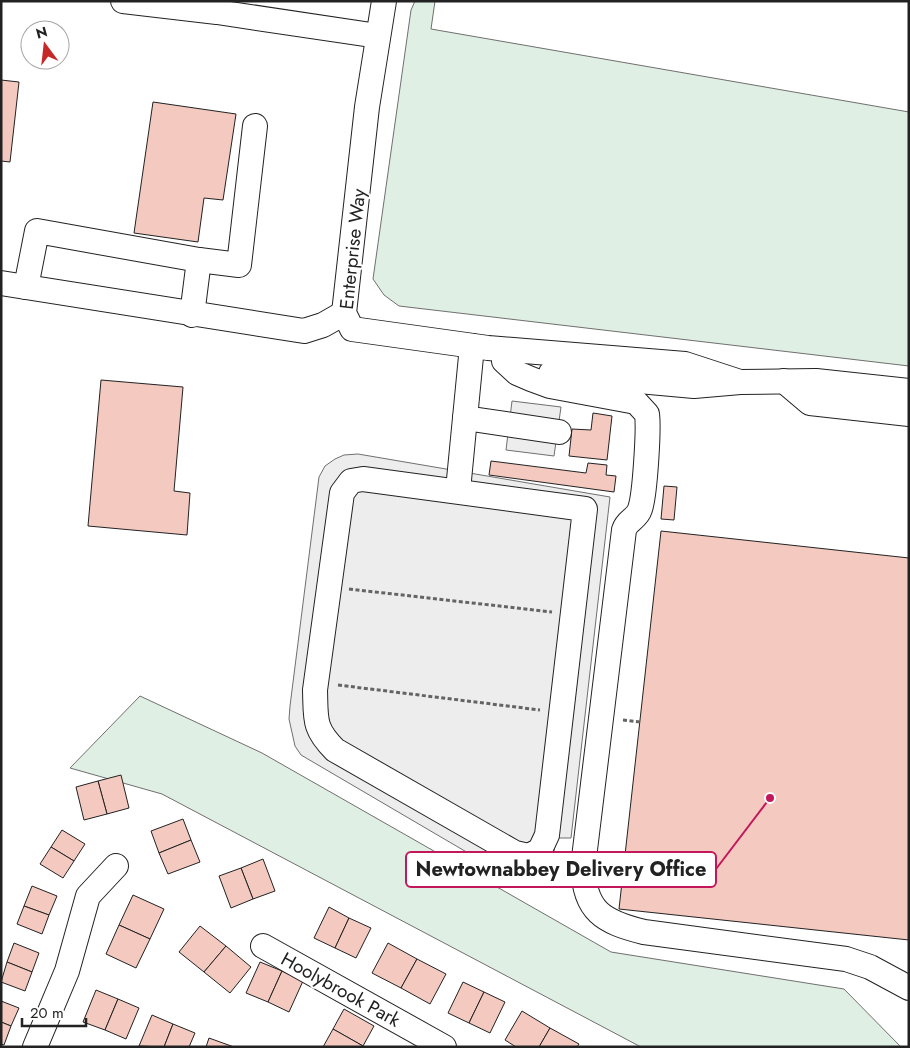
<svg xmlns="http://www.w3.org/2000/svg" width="910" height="1048" font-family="Jost,sans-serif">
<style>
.green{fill:#e0efe3;stroke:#6f6f6f}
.parking{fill:#ededed;stroke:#6f6f6f}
.building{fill:#f3c9c0;stroke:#222}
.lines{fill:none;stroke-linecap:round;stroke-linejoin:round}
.minor-casing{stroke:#222;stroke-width:26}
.path{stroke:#646464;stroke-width:3;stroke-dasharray:4 2.5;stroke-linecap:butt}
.minor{stroke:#fff;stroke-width:24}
.labels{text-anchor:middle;stroke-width:4;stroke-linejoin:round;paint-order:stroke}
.street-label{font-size:19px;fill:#222;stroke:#fff}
.leader{fill:none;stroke:#c2185b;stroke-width:2}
.callout-dot{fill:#c2185b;stroke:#fff;stroke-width:2}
.callout{fill:#fff;stroke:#c2185b;stroke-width:2}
.callout-label{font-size:20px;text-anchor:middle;font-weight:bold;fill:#222}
</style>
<rect width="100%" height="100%" fill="#fff"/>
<g class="green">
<polygon points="415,1 435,1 431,29 909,112 909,366 399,306 384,295 373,279 411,10"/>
<polygon points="140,696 262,753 611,952 844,989 901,1047 641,1047 162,794 70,768"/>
</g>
<g class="parking">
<polygon points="512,401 561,407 554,456 506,450"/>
<polygon points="358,454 610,497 571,838 556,838 554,851 548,857 515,857 504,874 301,755 295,746 289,719 290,706 319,477 325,466 335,459 344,455"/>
</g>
<g class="building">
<polygon points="1,80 19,82 10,162 1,161"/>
<polygon points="153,102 236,114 223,200 204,198 198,242 134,233"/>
<polygon points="101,380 183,387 174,491 190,493 187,535 88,526"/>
<polygon points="593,413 612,416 607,460 569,456 572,429 591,430"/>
<polygon points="491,461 586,473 588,463 607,465 606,475 616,476 614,492 489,475"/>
<polygon points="664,486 677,487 674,520 661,519"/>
<polygon points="661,531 909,558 909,940 619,909"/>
<polygon points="121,775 129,808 107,814 98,781"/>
<polygon points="98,781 107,814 84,820 76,787"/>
<polygon points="183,819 191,840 159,853 151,831"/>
<polygon points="62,830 85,844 74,861 51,847"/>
<polygon points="191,840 200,862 168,874 159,853"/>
<polygon points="51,847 74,861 63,878 40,864"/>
<polygon points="263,859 275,891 253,899 241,868"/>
<polygon points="241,868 253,899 231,908 219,876"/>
<polygon points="32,886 57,896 49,915 24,906"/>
<polygon points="133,895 164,909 150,939 119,925"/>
<polygon points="24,906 49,915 42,934 17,924"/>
<polygon points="329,907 349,918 335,948 314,938"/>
<polygon points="349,918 371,928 356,958 335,948"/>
<polygon points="119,925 150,939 136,968 106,954"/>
<polygon points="200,926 226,946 204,972 179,952"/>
<polygon points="14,943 39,953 32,972 7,962"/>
<polygon points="388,943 417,959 401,988 372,973"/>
<polygon points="226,946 251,967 230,993 204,972"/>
<polygon points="417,959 446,974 430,1004 401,988"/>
<polygon points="7,962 32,972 25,991 1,982"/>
<polygon points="260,962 282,971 268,1002 246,993"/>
<polygon points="282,971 303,981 289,1012 268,1002"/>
<polygon points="463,982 484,992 469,1023 448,1013"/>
<polygon points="96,990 118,999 105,1030 83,1022"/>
<polygon points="484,992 505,1002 490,1033 469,1023"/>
<polygon points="118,999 139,1008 126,1039 105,1030"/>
<polygon points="1,1001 19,1008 11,1026 1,1022"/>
<polygon points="344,1009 374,1026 363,1046 333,1029"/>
<polygon points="522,1011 550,1028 539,1047 516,1047 505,1040"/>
<polygon points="152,1015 173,1024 164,1047 139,1046"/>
<polygon points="1,1022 11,1026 4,1045 1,1044"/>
<polygon points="173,1024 195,1033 189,1047 164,1047"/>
<polygon points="550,1028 579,1044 577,1047 539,1047"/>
<polygon points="333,1029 363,1046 362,1047 323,1047"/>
<polygon points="209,1038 234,1047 206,1047"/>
</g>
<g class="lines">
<defs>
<g id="minor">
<polyline points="123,1 217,12 378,36"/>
<polyline points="384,1 367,107 344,313 352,329 488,348 685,364 740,382"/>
<polyline points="1,283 304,331 323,325 344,313"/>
<polyline points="26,287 37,231 199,260"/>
<polyline points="192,315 199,260 239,265 255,126"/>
<path d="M504,361L517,373L531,379L550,386L636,402L647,414C649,429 645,495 640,509C637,519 627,520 624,530L583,866C584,911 603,922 644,932L846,959L870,967L909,988"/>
<polyline points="551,373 694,386 740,382 816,381 909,391"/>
<polyline points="784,381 810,403 909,414"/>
<polyline points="465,418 559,432"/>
<path d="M363,479L585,509L547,835L540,850L529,856L515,853L335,750C313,728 316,719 315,690L342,493L351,481Z"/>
<polyline points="458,490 472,346"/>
<polyline points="263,946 444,1047"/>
<polyline points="35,1047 67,971 88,896 116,866"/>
</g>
</defs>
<use href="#minor" class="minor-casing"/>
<g class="path">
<polyline points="349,589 552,612"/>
<polyline points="338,685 540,710"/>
<polyline points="623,720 640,722"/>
<polyline points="606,871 623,874"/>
</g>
<use href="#minor" class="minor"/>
</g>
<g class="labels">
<g class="street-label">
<text transform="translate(352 249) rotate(-84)" y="7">Enterprise Way</text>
<text transform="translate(341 989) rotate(29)" y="7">Hoolybrook Park</text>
</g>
</g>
<path class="leader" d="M770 798L716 869"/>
<circle class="callout-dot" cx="770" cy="798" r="5"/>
<rect class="callout" x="406" y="852" width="310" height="35" rx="5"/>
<g class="callout-label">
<text x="561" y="876">Newtownabbey Delivery Office</text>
</g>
<rect width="910" height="1048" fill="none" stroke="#222222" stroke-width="5"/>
<g transform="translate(45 45) rotate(345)"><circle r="24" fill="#ffffff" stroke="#a7a7a7"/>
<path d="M0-4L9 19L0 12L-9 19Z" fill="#c62828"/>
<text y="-8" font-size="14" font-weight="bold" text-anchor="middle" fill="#222222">N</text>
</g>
<path d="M22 1018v8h64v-8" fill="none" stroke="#222222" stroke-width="2.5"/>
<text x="30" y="1018" font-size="15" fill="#222222" stroke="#ffffff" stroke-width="4" paint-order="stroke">20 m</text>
</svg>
